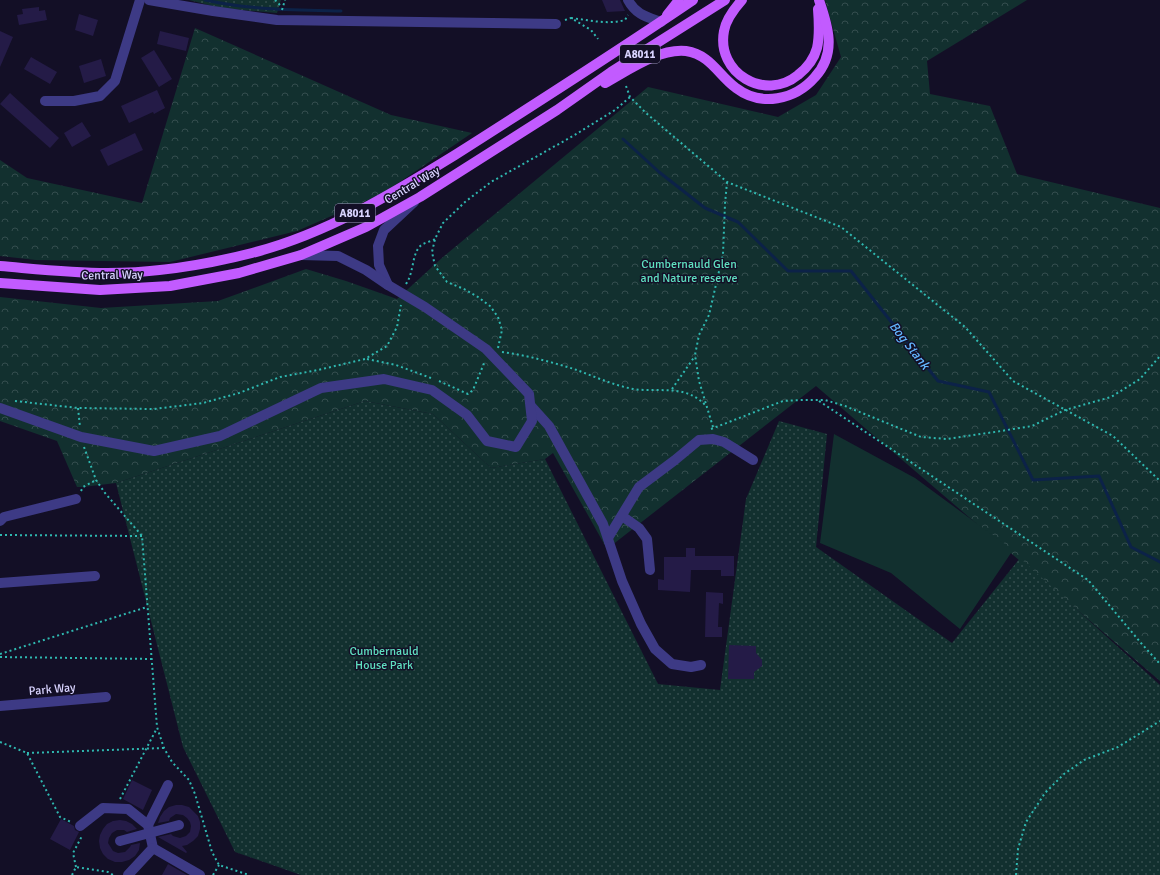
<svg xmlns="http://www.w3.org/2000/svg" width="1160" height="875" font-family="Signika,sans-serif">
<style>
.forest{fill:url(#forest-crowns)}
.park{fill:url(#park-dots)}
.garden{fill:#12302f}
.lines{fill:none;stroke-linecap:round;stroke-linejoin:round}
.stream{stroke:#0c2248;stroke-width:3}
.building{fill:#241b47}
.path{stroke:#2fb8b0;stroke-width:2;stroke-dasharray:2 3;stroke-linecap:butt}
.minor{stroke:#3d3a85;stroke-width:10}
.major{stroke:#c25bff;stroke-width:10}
.labels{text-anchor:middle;stroke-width:3;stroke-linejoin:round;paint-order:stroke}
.shield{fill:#130f26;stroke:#9e99be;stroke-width:1}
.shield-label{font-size:11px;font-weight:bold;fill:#d9d4ff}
.street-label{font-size:12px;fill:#d9d4ff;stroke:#130f26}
.park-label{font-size:12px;fill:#5fe0c0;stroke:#130f26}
.water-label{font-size:13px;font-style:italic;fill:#62b6ff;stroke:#130f26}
</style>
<defs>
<pattern id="forest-crowns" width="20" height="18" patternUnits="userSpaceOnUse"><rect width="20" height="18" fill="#12302f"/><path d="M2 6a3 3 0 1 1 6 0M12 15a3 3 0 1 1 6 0" fill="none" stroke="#344d4e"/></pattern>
<pattern id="park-dots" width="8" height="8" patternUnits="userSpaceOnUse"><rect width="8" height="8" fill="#12302f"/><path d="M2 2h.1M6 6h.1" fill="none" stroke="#344d4e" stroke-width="1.8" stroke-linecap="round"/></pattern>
</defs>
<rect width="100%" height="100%" fill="#130f26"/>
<g class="forest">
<polygon points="825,0 1027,0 927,61 930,94 990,106 1017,174 1160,208 1160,681 816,386 607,549 553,453 545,459 491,468 433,414 365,401 116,483 83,487 77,487 57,441 0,421 0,297 101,308 218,301 306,269 346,281 397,299 443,257 648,87 778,117 816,95 841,57"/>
<polygon points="195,28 391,115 472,133 382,194 297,231 170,262 36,260 0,256 0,160 27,178 142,203"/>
</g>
<g class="park">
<polygon points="189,0 281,0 277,13 220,8"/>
<polygon points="365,401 433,414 491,468 545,459 658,684 720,690 746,499 779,421 827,434 816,547 952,643 1020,558 1160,685 1160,875 301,875 235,852 183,747 116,483"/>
</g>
<polygon class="garden" points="834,434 915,478 1013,550 960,629 891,573 820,543"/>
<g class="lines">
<g class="stream">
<path d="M205,0C250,10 296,10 341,11"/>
<polyline points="623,139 659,172 705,208 738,222 788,271 851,271 938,381 989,392 1033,480 1099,476 1131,547 1160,562"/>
</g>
</g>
<g class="building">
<polygon points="602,0 620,0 625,11 607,12"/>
<polygon points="39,7 39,11 45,10 47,20 19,25 17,15 23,14 22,9"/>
<polygon points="79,14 98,20 93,36 75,30"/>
<polygon points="0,31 13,37 0,67"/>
<polygon points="160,31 189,38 186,51 157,44"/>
<polygon points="154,50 172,79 159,87 141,58"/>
<polygon points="31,57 57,72 50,84 24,69"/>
<polygon points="101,59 106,76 84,83 79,66"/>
<polygon points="157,90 165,108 154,114 153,112 129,123 121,106"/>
<polygon points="10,93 59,138 50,148 0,104"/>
<polygon points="82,122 91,136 72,147 64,133"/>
<polygon points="135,133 143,150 108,166 100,150"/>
<polygon points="686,548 695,548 695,556 734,556 734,576 721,576 721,570 691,570 690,592 658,590 658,579 664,580 664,557 686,557"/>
<polygon points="706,592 723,593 723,604 719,603 718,627 722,627 722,637 705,637"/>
<polygon points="729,645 756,646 756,653 762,660 762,666 754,672 754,679 728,679"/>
<polygon points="132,780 152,790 143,810 123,799"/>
<polygon points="176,805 182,805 189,807 198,816 200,822 200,829 198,836 193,841 187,845 182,846 187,852 186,853 158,837 171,834 173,836 180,838 186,836 190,832 191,826 190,822 187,818 183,815 176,814 170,818 169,821 158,823 160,817 164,811 169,807"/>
<polygon points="61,819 74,826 75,830 79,832 70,850 50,839"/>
<polygon points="120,820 126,821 132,824 137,829 127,832 124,830 117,830 112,833 109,838 108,843 113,851 118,853 125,852 130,847 131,845 140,843 139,850 135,856 129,860 122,862 115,862 108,859 103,854 100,848 99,841 100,835 103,829 107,824 113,821"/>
<polygon points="168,864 187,875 162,875"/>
</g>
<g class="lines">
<g class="path">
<polyline points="275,0 282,7"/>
<polyline points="282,10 285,0"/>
<path d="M571,18C589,20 607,25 625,20L628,15"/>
<polyline points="565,20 571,18 591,30 598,39"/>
<polyline points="626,86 630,97 646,113 727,182 841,227 965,327 1013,381 1113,436 1160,481"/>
<path d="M406,284C415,271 411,251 423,244C427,242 432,241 435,239"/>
<polyline points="498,348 502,330 498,317 490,306 478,297 464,289 447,282 435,266 432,252 435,239 443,223 465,202 491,182 573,136 615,110 630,97"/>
<path d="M502,352C526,355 551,362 574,369C593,376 613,385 633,389C660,393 686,383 707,407"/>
<polyline points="367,359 396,365 431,378"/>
<polyline points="439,381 468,394 473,390 485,361"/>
<polyline points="672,389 695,356"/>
<polyline points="15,401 78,408 154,409 203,403 239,393 280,377 318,370 365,359 387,346 397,327 401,305"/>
<polyline points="819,401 1088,580 1141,643 1160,664"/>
<polyline points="78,408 80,427"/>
<polyline points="713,427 699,381 695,355 699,335 709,315 723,254 725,204 727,182"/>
<polyline points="711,429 783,401 803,400 825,400 845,406 921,437 947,439 1001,431 1032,426 1065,410 1111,397 1140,379 1160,356"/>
<polyline points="84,447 96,480 105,493 142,536 157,727 164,748 172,762 189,780 195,794 212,852 219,865 249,875"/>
<polyline points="81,491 83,487 96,480"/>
<polyline points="0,535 142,536"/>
<polyline points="0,654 147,607"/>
<polyline points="0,657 152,659"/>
<polyline points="0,742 27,753 60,817 71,822"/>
<polyline points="27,753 164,748"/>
<polyline points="120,799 157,728"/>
<polyline points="76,867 73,853 82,836"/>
<polyline points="72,875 76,867 108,872 113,875"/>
<polyline points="213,875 219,865"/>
<polyline points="1016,875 1018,849 1026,822 1045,793 1064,774 1084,760 1118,747 1160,721"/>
</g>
<g class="minor">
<polyline points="149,0 213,11 277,20 556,24"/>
<path d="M628,0C636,15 647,17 661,22"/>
<polyline points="45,101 74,101 100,96 115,81 140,0"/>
<polyline points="388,285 379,265 378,246 384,230 414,202"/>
<polyline points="531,406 549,426 603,524 622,581 641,624 655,649 672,664 691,667 701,665"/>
<polyline points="0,408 81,437 154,451 220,436 321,388 384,379 432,390 467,415 487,441 516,447 532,421 529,394 486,349 425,307 388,285 366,270 338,256 301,255"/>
<polyline points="622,516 639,528 647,539 650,570"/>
<polyline points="0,521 4,517 76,499"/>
<polyline points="608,538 639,487 675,460 699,440 713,439 724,442 753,460"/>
<polyline points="0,583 95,576"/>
<polyline points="0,706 106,697"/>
<polyline points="148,825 168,785"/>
<polyline points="80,826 103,808 128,809 148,825 153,848 128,875"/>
<polyline points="120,841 179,825"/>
<polyline points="153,848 200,875"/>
</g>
<g class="major">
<path d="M742,0C734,9 726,19 724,31C716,73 765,102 798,75C807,68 814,59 817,48C820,35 819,22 818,9"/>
<polyline points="667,15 679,0"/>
<path d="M605,83C627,71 659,48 686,51C711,55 718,75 736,88C761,107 795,100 815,77C837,53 828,26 819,0"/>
<path d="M0,266C36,269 72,273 107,273C155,273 205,265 252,253C326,234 390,195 455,155C535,104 615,53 693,0"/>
<polyline points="0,283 100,290 170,286 239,273 301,255 366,227 420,197 557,110 611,72 725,0"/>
</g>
</g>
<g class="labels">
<g class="shield">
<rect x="620" y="45" width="40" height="18" rx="3"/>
<rect x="335" y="204" width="40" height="18" rx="3"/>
</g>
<g class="shield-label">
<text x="640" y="58">A8011</text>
<text x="355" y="217">A8011</text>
</g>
<g class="street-label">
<text transform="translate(412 185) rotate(-31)" y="4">Central Way</text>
<text transform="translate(112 275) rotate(-1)" y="4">Central Way</text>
<text transform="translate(52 689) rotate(-5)" y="4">Park Way</text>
</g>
<g class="park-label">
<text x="689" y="268">Cumbernauld Glen<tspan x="689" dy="14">and Nature reserve</tspan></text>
<text x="384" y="655">Cumbernauld<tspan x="384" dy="14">House Park</tspan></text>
</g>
<g class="water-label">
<text transform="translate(910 345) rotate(52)" y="5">Bog Stank</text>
</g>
</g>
</svg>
